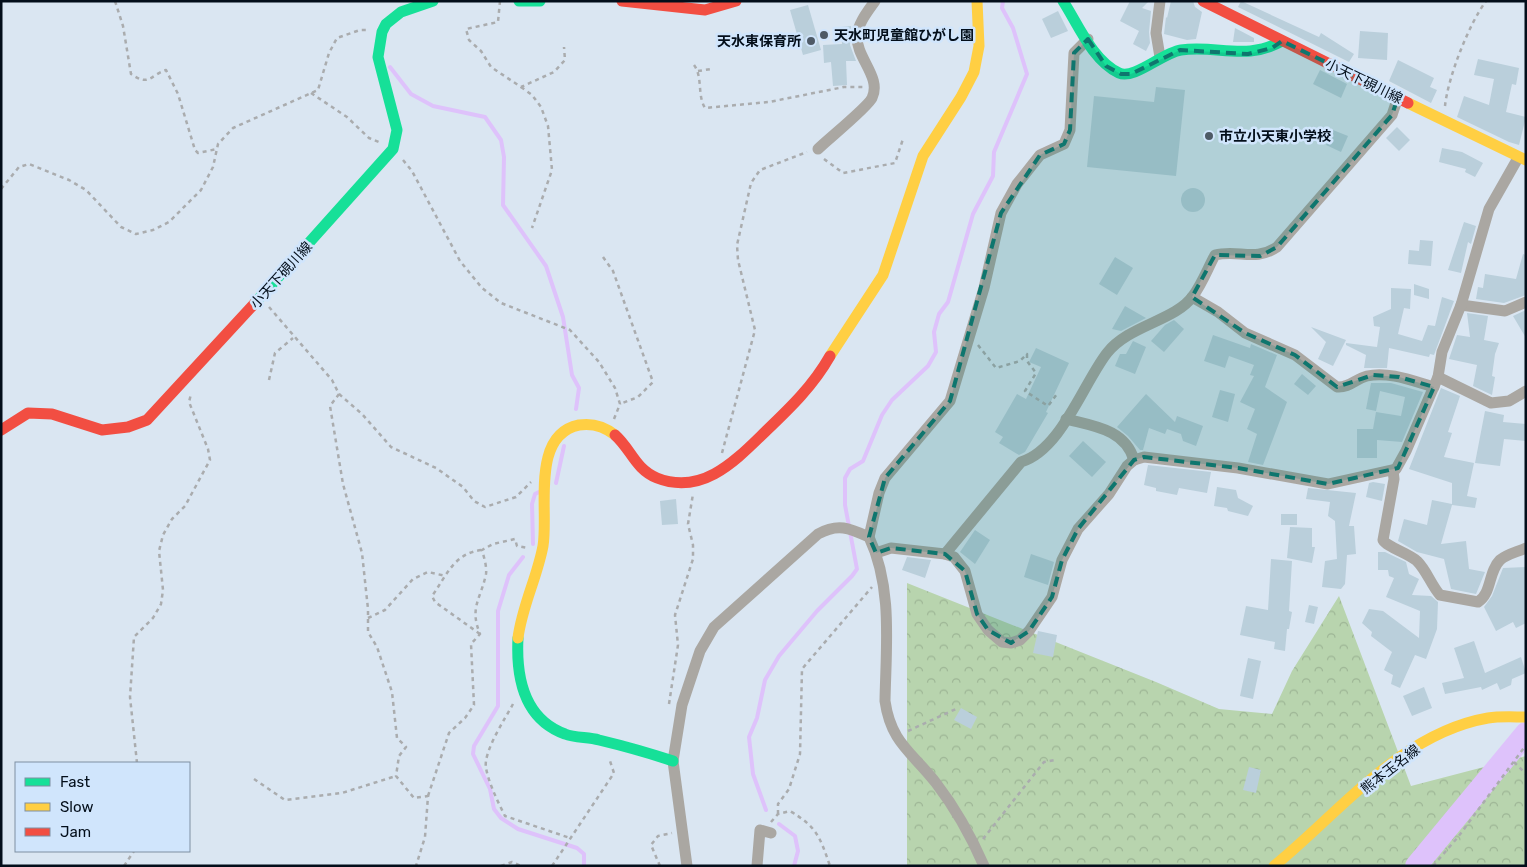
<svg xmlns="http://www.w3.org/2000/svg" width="1527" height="867" font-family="Rubik,'Noto Sans JP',sans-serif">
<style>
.forest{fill:url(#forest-crowns)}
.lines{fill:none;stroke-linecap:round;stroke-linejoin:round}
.stream{stroke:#dec2fb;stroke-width:4}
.river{stroke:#dec2fb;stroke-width:22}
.building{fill:#bacfdb}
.path{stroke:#aaacae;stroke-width:2.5;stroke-dasharray:4 4;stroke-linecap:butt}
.street{stroke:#aaa7a2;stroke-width:11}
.fast{stroke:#16e098;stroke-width:11}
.slow{stroke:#ffcf43;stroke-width:11}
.jam{stroke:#f24e42;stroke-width:11}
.marked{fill:#0f766e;fill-opacity:0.2;stroke:#0f766e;stroke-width:4;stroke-dasharray:10 6;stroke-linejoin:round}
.poi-dot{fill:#4e5a66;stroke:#d0e5fc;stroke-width:2}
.labels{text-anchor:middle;stroke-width:5;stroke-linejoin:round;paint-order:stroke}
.poi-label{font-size:14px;font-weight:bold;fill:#030e1a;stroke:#d0e5fc;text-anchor:start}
.street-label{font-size:14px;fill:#030e1a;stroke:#d0e5fc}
</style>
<defs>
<pattern id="forest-crowns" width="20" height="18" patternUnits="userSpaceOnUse" patternTransform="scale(1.25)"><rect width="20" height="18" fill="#b8d4ae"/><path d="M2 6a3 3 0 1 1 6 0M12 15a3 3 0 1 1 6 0" fill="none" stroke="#9db595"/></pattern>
</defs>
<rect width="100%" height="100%" fill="#dae6f2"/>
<polygon class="forest" points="907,583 1156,682 1219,709 1272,714 1292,671 1339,596 1411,786 1526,756 1526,866 907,866"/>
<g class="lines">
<g class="stream">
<polyline points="390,67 411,94 433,106 485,117 501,140 504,157 503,205 546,266 563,317 572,375 579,388 576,409"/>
<polyline points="556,483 564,446"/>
<polyline points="533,544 532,504 535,494 539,492"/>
<polyline points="523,557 509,575 498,611 498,706 474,746 473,754 490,789 494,809 501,818 518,829 577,848 584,854 584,866"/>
<polyline points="766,810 753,774 749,737 757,718 765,680 779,656 817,611 852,576 857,569 845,505 845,478 850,469 863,461 882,415 892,400 928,366 936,352 934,332 939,314 948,302 973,214 993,176 994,152 1027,74 1013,28 1002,8 1003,1"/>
<polyline points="779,824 795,836 798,851 794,866"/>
</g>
<polyline class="river" points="1416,866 1526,733"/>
</g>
<g class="building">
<polygon points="1130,1 1149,1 1142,8 1151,11 1149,32 1150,43 1146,51 1133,44 1139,31 1120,21"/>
<polygon points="1171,1 1193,1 1195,7 1202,12 1196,39 1187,40 1164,34 1166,17 1167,18"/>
<polygon points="1241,1 1319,37 1321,33 1354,54 1349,62 1238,7"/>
<polygon points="808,5 821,50 803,55 790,10"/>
<polygon points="1058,11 1068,31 1051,38 1042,19"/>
<polygon points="851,26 850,45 856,61 846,61 847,85 833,86 831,62 824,63 823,45 842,44 841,27"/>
<polygon points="1235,28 1254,38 1254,42 1233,42"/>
<polygon points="1360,31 1388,33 1387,60 1358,58"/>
<polygon points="1478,59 1519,68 1516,85 1512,84 1506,112 1526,117 1519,145 1509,142 1457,117 1464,96 1489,105 1494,79 1474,75"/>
<polygon points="1398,60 1434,78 1430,87 1437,90 1431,103 1389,81"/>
<polygon points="1320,70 1347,84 1341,98 1313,84"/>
<polygon points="1156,87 1185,90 1176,176 1087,167 1094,96 1154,102"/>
<polygon points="1397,127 1410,140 1399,151 1386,138"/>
<polygon points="1333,130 1348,136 1341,152 1326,145"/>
<polygon points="1442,148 1462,152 1483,163 1475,177 1465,172 1466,169 1439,162"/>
<circle cx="1193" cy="200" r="12"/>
<polygon points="1464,222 1476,226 1471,244 1468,242 1461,273 1448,270"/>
<polygon points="1420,240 1433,241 1431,266 1408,264 1409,250 1419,251"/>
<polygon points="1523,254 1526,255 1526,295 1504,303 1476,299 1478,287 1483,288 1485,274 1516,279"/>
<polygon points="1115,257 1133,268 1117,295 1099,284"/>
<polygon points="1414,284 1429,289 1429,299 1414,295"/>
<polygon points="1391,288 1411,289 1410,309 1404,308 1398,334 1422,341 1428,325 1435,326 1442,297 1454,301 1434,355 1430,354 1429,357 1389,348 1387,368 1364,368 1366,355 1346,345 1346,343 1377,347 1380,327 1374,326 1373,317 1391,309"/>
<polygon points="1125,306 1146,318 1121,331 1112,329"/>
<polygon points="1526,310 1526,338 1513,316"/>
<polygon points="1467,313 1488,316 1484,340 1499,343 1495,354 1492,376 1495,377 1492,395 1473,386 1477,365 1449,359 1457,335 1470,337"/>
<polygon points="1174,320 1184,329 1164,352 1151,341 1165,325"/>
<polygon points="1311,327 1346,340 1333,366 1318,359 1326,342"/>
<polygon points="1213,335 1250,348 1251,344 1277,355 1265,387 1287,402 1263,465 1248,462 1257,434 1247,429 1255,409 1240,402 1254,376 1250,375 1254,365 1229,356 1225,368 1204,361"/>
<polygon points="1133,341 1146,347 1135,374 1115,366 1120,354 1126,354"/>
<polygon points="1036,348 1069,363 1046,412 1048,413 1025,452 1019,455 999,443 1003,437 995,432 1017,394 1026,399 1041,367 1029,362"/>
<polygon points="1302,374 1316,386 1308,395 1294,384"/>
<polygon points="1371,383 1391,383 1423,392 1402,442 1377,440 1377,458 1357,458 1357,429 1373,429 1376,412 1401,416 1405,397 1380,391 1376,411 1366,409"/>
<polygon points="1441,388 1460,396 1448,432 1452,433 1444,457 1474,463 1467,496 1477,498 1475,508 1452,505 1441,544 1466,541 1469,569 1485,572 1476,594 1451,589 1444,559 1417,552 1398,541 1404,519 1427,525 1432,500 1452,504 1452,483 1409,469"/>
<polygon points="1220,390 1235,394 1228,422 1212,417"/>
<polygon points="1146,394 1175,422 1177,416 1203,426 1196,446 1183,441 1181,434 1167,429 1165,434 1149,428 1143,450 1140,450 1128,436 1117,427"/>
<polygon points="1485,411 1504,415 1503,422 1526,424 1526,441 1504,439 1500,466 1475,463"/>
<polygon points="1083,441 1106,462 1092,477 1069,456"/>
<polygon points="1148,465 1211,472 1207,493 1179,488 1177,495 1156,491 1156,488 1144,485"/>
<polygon points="1373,482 1385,484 1382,501 1366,497 1369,483"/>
<polygon points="1217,487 1236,490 1238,498 1253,506 1248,516 1228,511 1227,508 1214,506"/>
<polygon points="1308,488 1356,493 1349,526 1354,526 1356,554 1347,555 1345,584 1341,589 1322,587 1325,561 1337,559 1335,521 1328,516 1330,502 1306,499"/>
<polygon points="676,499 678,524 662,525 660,501"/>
<rect x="1281" y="514" width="16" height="11"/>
<polygon points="1290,527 1312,528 1312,547 1315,547 1312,563 1287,558"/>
<polygon points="975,530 990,540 975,564 960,552"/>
<polygon points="1378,552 1385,552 1406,562 1409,574 1419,579 1412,595 1431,596 1438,602 1437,629 1426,659 1415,655 1400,688 1391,684 1393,675 1384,670 1392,652 1371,636 1372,632 1362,623 1369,609 1383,611 1419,638 1420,611 1386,597 1394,578 1389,576 1388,570 1378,570"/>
<polygon points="1031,554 1054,562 1048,585 1024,577"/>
<polygon points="907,557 931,560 925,578 902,570"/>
<polygon points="1271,559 1292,561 1289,611 1292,612 1289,629 1287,629 1285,651 1274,649 1275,642 1240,635 1246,606 1268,610"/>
<polygon points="1526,567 1526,623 1516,628 1513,622 1496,631 1484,607 1492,596 1503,568"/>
<polygon points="1309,605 1318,607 1314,624 1305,622"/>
<polygon points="1038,631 1057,635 1053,657 1033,653"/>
<polygon points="1474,641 1485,673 1521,657 1526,673 1512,679 1511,685 1500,690 1497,683 1482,690 1481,687 1445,694 1442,683 1464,678 1454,648"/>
<polygon points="1248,658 1261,661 1253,699 1240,696"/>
<polygon points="1424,687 1432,708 1412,716 1403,696"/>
<polygon points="961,708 977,717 971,729 954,720"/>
<polygon points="1249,767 1261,770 1256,793 1243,790"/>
</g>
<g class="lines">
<g class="path">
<path d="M115,1L123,26L131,74C150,87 150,75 166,70L178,94L195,150L198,153L217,149"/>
<polyline points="500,1 498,22 466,29 469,40 481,51 491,67 521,87 554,72 565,60 564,47"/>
<path d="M694,65C703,77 697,95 705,108L769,102L844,87H863"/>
<polyline points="698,71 711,69"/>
<polyline points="521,87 532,95 541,107 548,126 552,170 532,228"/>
<polyline points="311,93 347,117 369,138 381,143"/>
<path d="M1445,106C1448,77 1469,24 1486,1"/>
<polyline points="824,159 843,173 895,163 903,139"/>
<polyline points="403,160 412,171 460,261 482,288 501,303 570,330 599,362 615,388 620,404 614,419"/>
<polyline points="1,189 19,167 29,164 69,180 86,190 121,227 136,234 153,230 169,222 201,190 213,167 218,144 233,128 318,90 329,53 337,38 360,30 368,30"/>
<polyline points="603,257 613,271 653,382 638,397 620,404"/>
<polyline points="269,307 332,380 339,394 330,406 343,484 362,553 368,609 368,632 377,647 392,692 397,738 406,747 399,756 396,776 414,798 428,796 425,837 416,866"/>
<polyline points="978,345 996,368 1020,361 1027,354 1027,361 1036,373 1025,391 1048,406 1057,394"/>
<polyline points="269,380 275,353 293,338"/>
<polyline points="339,394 362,414 391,447 436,468 463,487 474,501 485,507 516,497 531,482"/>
<polyline points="722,453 755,330 738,260 737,245 751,183 760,170 807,152"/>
<polyline points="368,618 385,610 413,579 428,572 446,576"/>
<path d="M480,634L435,602L432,596C447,575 454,553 482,550"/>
<path d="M513,704C505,719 483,752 486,768C489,784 498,802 505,816L570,838"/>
<polyline points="669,704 678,645 675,615 693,559 693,545 688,524 693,494"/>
<polyline points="908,731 958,708"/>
<polyline points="1514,762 1526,774"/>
<polyline points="137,763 130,697 134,637 153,618 161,604 163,590 159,551 163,535 172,519 185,506 210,460 208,449 189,402 191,394"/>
<polyline points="254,779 285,800 342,793 396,776"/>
<path d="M428,796L449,733L465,718L474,705L471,644L480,634C469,607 481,599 486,574C487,567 484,557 482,550L493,544L515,539L517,546L528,548"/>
<polyline points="778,814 778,804 789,789 800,754 802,669 872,587"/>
<path d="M771,822L778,814L790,811C817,827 820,837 830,866"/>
<polyline points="983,839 1044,762 1055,760"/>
<polyline points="124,866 134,851"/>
<polyline points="501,866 512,862 521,866"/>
<polyline points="552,866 614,773 609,758"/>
<polyline points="660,866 651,845 658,836 672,833"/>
<polyline points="1433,866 1458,837 1526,745"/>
</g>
<g class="street">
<polyline points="1160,57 1156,33 1160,1"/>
<path d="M818,149C827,140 868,107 872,98C882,77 856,58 857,36C858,23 868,11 875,1"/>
<path d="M1192,297L1218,312L1245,333L1295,355L1337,387C1350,388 1355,379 1367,376C1388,371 1413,381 1434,387"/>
<polyline points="1461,305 1505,311 1526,302"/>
<polyline points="1438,377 1491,403 1509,401 1526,391"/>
<path d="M1066,419C1093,426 1125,429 1134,460"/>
<path d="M1393,470L1394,479L1383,540C1387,547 1408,553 1417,561C1427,571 1431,585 1440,595L1478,602C1492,593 1488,572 1500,560C1507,554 1517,552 1526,548"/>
<polyline points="869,537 879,493 885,478 950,401 984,288 1001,213 1017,184 1040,155 1064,144 1070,130 1074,53 1088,39"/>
<polyline points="876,553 891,548 945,554 954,557 965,571 977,614 988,630 1002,642 1011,643 1020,640 1029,631 1052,597 1062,560 1078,529 1109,494 1127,466 1134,460 1144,457 1238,468 1328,484 1396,469 1406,451 1438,377 1442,352 1461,305 1489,209 1518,158"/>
<path d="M945,554L1021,462C1061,450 1083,384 1107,353C1129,325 1175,321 1193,296C1202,284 1208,268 1215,255C1238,249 1255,262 1277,247L1392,115L1398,97"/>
<path d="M687,866L673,761L682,705L700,651L714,627L818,534C838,523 849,528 869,537C893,588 886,646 885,701C891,743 912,752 936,783C956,809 971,836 984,866"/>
<polyline points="757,866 760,830 771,833"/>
</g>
<g class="fast">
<polyline points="519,1 540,1"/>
<path d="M1063,1C1078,24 1092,60 1119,73C1134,80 1162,53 1181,50C1218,45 1247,61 1282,41"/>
<polyline points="255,303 393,149 397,130 378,57 382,32 386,24 401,12 433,1"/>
<path d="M518,638C516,677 524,719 565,734C575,738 588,737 599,740C624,746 649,753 673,761"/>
</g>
<g class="slow">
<polyline points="1408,103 1526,160"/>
<polyline points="830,356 883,275 923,156 961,97 974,72 979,46 977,1"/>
<path d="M518,638C522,606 537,578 543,546C549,511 530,435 579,425C592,423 605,427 615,435"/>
<path d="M1274,866C1339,813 1401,733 1488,718C1500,716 1514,717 1526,717"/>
</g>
<g class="jam">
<polyline points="622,1 705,10 736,1"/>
<polyline points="1203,1 1408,103"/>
<polyline points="1,430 28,413 52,414 102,430 128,427 147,420 255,303"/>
<path d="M615,435C631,449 635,469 657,478C703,496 736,460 766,431C790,408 813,386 830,356"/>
</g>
</g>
<path class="marked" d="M1088,39L1106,66L1121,74H1131L1180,50L1248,54L1272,48L1282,41L1398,97L1392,115L1277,247L1260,256L1215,255L1192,297L1245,333L1295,355L1337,387L1373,375L1399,377L1434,387L1398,468L1328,484L1238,468L1144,457L1134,460L1078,529L1062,560L1052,597L1029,631L1011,643L988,630L977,614L965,571L945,554L891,548L876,553L869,537L885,478L950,401L1001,213L1040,155L1064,144L1070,130L1074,53Z"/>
<g class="poi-dot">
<circle cx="824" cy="35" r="5"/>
<circle cx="811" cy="41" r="5"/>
<circle cx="1209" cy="136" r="5"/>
</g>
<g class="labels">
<g class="poi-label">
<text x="834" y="40">天水町児童館ひがし園</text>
<text x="801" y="46" text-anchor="end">天水東保育所</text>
<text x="1219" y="141">市立小天東小学校</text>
</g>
<g class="street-label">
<text transform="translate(1364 81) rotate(26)" y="5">小天下硯川線</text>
<text transform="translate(281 275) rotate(-48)" y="5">小天下硯川線</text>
<text transform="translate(1390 769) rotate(-38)" y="5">熊本玉名線</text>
</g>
</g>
<rect width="1527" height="867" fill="none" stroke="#030e1a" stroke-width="5"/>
<rect x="15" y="762" width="175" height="90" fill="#d0e5fc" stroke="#7e8fa2"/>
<rect x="25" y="778" width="25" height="8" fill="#16e098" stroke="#7e8fa2"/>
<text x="60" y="787" font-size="15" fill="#030e1a">Fast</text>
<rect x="25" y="803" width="25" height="8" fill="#ffcf43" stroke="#7e8fa2"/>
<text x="60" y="812" font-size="15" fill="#030e1a">Slow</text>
<rect x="25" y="828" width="25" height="8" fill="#f24e42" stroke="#7e8fa2"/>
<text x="60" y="837" font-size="15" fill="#030e1a">Jam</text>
</svg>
